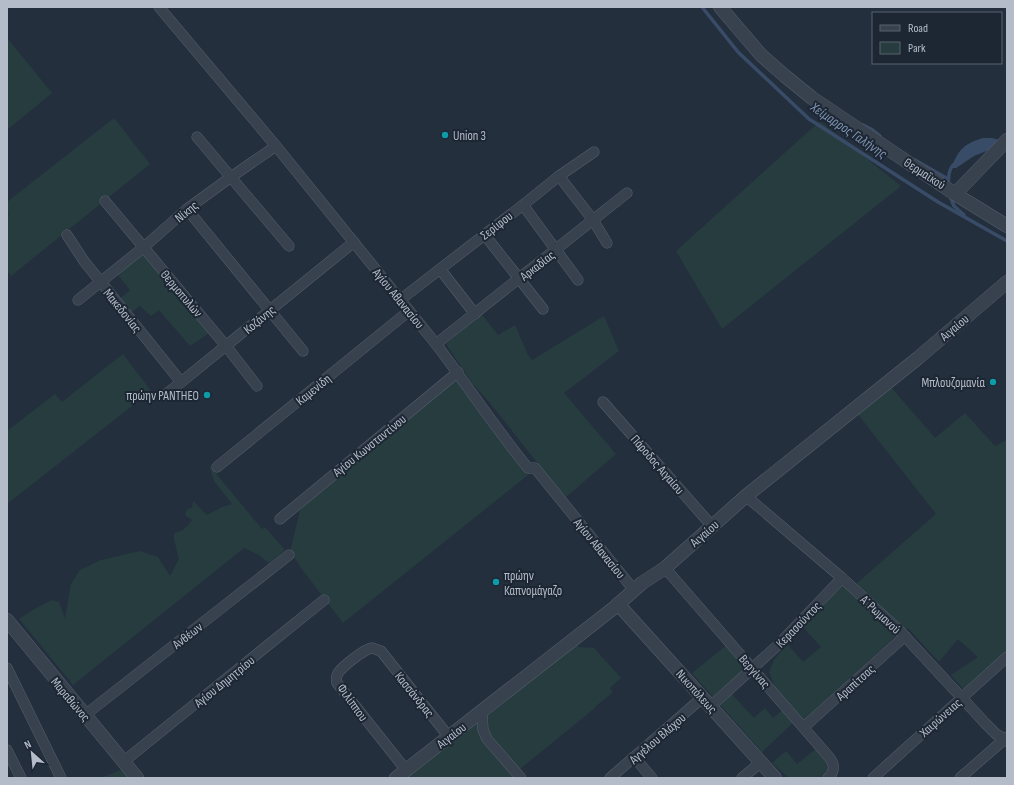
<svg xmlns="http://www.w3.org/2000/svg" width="1014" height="785" font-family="'Sofia Sans Condensed',sans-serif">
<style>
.green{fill:#263c3f}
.water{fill:#394c67}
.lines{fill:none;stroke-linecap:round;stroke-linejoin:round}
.stream{stroke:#394c67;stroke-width:3.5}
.minor-casing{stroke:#565f6c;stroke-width:11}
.tertiary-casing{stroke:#565f6c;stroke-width:14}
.minor{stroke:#38414e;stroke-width:10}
.tertiary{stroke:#38414e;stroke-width:13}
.culture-dot{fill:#0f9aa8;stroke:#1d2633;stroke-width:1.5}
.labels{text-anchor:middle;stroke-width:4;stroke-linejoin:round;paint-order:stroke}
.poi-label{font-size:13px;fill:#b4bcc9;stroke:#1d2633;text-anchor:start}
.street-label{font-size:13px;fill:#b4bcc9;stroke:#1d2633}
.water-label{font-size:14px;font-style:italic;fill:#7c92b1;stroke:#1d2633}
</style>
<rect width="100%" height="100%" fill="#242f3e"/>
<g class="green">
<polygon points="7,38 52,93 7,130"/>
<polygon points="114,118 150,164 11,276 7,270 7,216 9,214 7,210 7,202"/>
<polygon points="820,121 901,186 722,329 676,251"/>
<polygon points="142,253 209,333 190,346 159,310 151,316 140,306 130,313 120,299 130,290 118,275"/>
<polygon points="481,313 498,335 515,325 528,355 532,360 604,316 619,351 564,393 616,454 565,498 490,403 472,383 446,344"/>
<polygon points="123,354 151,391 7,504 7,431 55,394 62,402"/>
<polygon points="457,379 533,471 343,623 301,568 290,551 301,507"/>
<polygon points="890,386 935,438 965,413 995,446 1007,440 1007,651 964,690 951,675 978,657 958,639 939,662 908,628 902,633 900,632 804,720 776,689 769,672 774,660 787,644 803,662 821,647 803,627 849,578 856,584 936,514 857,413"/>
<path d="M209,465L262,529L265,527L285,550L269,563L259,555L244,548L73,685L19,619L36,608L52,600L59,602L65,618L71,584L80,570L101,560L140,551L158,557L170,576L179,559L174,539V533C183,531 186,528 192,520L185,515L187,509L192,508L193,501L207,515L222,507L232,504L214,481Z"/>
<polygon points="576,643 579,647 594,648 621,678 610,688 613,692 595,707 595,708 520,769 518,767 510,773 514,778 405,778"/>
<polygon points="727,645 747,668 726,688 754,718 765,708 773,718 784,709 795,721 762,752 692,673"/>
<polygon points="817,748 829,764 828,770 821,778 789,778 772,763 786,751 797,764"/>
<polygon points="123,769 130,778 101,778"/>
</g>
<path class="water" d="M983,138H992L999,140L989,150L974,156L956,168H951C959,149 964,144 983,138Z"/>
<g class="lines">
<g class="stream">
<polyline points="702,7 738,52 809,119 938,202 1007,241"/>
<polyline points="863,125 871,129 880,136"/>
<polyline points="915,160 948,179"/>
<path d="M949,186C948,179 948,171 953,165"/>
<polyline points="950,196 954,206 964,215"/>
</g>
<defs>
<g id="minor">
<path d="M159,7L276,146L436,344C467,385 495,428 528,468H535L634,590"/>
<polyline points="197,137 289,246"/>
<polyline points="559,176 593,220 607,243"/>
<polyline points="105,201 226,346 257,386"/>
<polyline points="523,205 578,280"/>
<polyline points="187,209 303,351"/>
<polyline points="484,234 543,309"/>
<polyline points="67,235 84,261 181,382"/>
<polyline points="440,269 475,314"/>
<polyline points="78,300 144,247 187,209 231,177 276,146"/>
<polyline points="400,300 523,205 559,176 594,152"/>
<polyline points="436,344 627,193"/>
<polyline points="164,396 354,242"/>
<polyline points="603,402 712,526"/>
<polyline points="217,467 409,311"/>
<polyline points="746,496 842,578 899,630 985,723 996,734 1007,741"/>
<polyline points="280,519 458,372"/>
<path d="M665,568L829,757C835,764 835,772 828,778"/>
<polyline points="7,668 61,778"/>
<polyline points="711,706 778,645 842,578"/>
<polyline points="482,712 483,730 487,739 521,778"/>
<polyline points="85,715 289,555"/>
<polyline points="804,727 905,636"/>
<polyline points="7,750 21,778"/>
<polyline points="634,757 652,778"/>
<polyline points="123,762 324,600"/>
<path d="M406,770L337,683C336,680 336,677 338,673C342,667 364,649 372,648L381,651L449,737"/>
<polyline points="610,778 703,697"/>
<polyline points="742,778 760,763"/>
<polyline points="873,778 1007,657"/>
<polyline points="960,778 1007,737"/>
</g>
<g id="tertiary">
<polyline points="720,7 761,55 785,76 812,98 955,194 1007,226"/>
<polyline points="955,194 1007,140"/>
<polyline points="618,604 775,778"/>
<polyline points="7,620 137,778"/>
<polyline points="396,778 615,607 642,583 665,568 746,496 918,358 1007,282"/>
</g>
</defs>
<use href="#minor" class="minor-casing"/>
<use href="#tertiary" class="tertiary-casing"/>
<use href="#minor" class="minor"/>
<use href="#tertiary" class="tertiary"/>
</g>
<g class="culture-dot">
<circle cx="445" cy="135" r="4"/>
<circle cx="993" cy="382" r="4"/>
<circle cx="207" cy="395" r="4"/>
<circle cx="496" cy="582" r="4"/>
</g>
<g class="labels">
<g class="poi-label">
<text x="453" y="140">Union 3</text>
<text x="985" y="387" text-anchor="end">Μπλουζομανία</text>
<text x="199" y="400" text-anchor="end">πρώην PANTHEO</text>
<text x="504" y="580">πρώην<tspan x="504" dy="15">Καπνομάγαζο</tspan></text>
</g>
<g class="street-label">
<text transform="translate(925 173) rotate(33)" y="5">Θερμαϊκού</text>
<text transform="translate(186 211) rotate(-39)" y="5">Νίκης</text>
<text transform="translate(496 225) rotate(-38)" y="5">Σερίφου</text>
<text transform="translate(537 265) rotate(-38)" y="5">Αρκαδίας</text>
<text transform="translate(182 293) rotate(50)" y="5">Θερμοπυλών</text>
<text transform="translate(399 298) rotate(51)" y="5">Αγίου Αθανασίου</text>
<text transform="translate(123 310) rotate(51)" y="5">Μακεδονίας</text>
<text transform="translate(259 319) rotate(-39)" y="5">Κοζάνης</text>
<text transform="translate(954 327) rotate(-40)" y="5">Αιγαίου</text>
<text transform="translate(313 389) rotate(-39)" y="5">Καμενίδη</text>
<text transform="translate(369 445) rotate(-39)" y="5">Αγίου Κωνσταντίνου</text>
<text transform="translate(658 464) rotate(49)" y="5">Πάροδος Αιγαίου</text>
<text transform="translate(704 533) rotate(-41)" y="5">Αιγαίου</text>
<text transform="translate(600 548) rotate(51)" y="5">Αγίου Αθανασίου</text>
<text transform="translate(881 614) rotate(43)" y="5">Α΄ Ρωμανού</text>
<text transform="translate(798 624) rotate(-46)" y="5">Κερασούντος</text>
<text transform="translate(187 635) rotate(-38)" y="5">Ανθέων</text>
<text transform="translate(755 671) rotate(49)" y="5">Βεργίνας</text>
<text transform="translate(224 681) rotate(-39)" y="5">Αγίου Δημητρίου</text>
<text transform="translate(855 682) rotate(-42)" y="5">Αραπίτσας</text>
<text transform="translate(697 691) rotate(48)" y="5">Νικοπόλεως</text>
<text transform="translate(415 694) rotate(51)" y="5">Κασσάνδρας</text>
<text transform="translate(71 699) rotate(50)" y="5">Μαραθώνος</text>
<text transform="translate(353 702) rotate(54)" y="5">Φιλίππου</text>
<text transform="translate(940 717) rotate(-42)" y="5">Χαιρώνειας</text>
<text transform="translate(451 735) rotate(-38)" y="5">Αιγαίου</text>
<text transform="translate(657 738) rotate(-41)" y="5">Αγγέλου Βλάχου</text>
</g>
<g class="water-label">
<text transform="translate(849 130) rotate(34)" y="5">Χείμαρρος Γαλήνης</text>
</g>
</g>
<rect width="1014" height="785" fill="none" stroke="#b4bcc9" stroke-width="16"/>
<rect x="872" y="12" width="130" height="52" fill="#1d2633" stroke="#59626f"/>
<rect x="880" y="25" width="20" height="6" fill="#38414e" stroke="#59626f"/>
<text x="908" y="32" font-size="12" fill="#b4bcc9">Road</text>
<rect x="880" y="42" width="20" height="12" fill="#263c3f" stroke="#59626f"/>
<text x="908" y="52" font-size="12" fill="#b4bcc9">Park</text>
<g transform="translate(32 753) rotate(333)" stroke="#1d2633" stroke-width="3" paint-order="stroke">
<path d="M0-3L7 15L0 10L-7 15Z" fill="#b4bcc9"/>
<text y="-6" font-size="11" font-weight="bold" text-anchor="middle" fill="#b4bcc9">N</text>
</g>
</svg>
